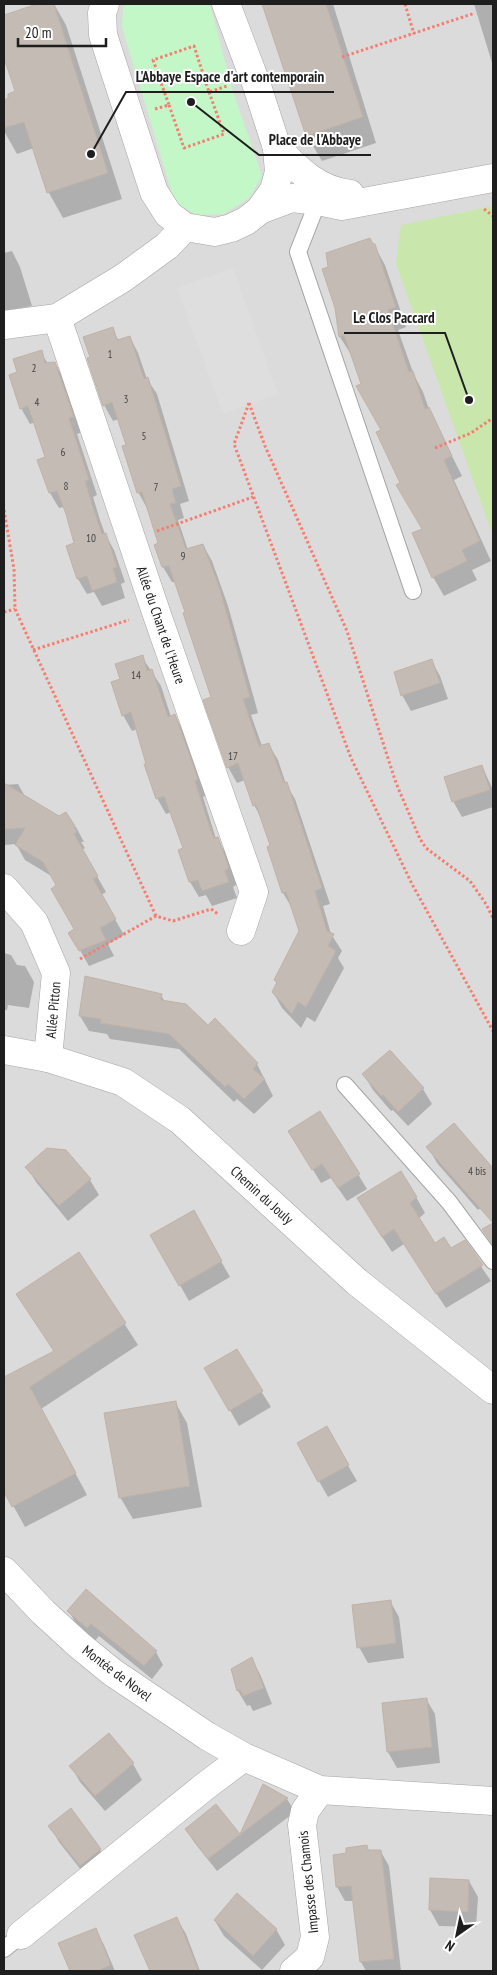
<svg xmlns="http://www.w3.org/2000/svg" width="497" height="1975" font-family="'PT Sans Narrow',sans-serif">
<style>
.residential{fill:#dcdbdb}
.grass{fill:#c9e7ac}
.park{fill:#c3f7c7}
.parking{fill:#dedede}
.shadow{fill:#0003}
.building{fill:#c3bbb4;stroke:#c0b2a7}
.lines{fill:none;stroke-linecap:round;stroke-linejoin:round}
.lane-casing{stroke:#a5a5a5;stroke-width:18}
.street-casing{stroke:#a5a5a5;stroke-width:29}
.path{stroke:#f57e70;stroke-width:3;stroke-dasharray:2.5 2.5;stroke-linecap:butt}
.lane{stroke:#fff;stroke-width:16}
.street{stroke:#fff;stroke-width:28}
.labels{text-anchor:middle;stroke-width:4;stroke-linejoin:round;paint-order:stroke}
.number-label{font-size:11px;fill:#474544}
.street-label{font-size:14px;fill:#1e1e1e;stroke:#fff}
.leader{fill:none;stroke:#1e1e1e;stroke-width:2}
.callout-dot{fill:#1e1e1e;stroke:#fff;stroke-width:2}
.callout-label{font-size:15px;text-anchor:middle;font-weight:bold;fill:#1e1e1e;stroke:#fff;stroke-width:4;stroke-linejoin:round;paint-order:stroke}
</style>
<rect width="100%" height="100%" fill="#efebe5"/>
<rect class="residential" x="4" y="4" width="489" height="1967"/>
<polygon class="grass" points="493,206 493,536 396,264 401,225"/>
<polygon class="park" points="126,4 210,5 233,92 262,176 249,198 224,214 197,215 179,205 173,197 122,27 123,7"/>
<polygon class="parking" points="233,268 278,394 223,414 177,288"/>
<g class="shadow">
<polygon points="41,4 54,4 66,25 122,199 63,218 49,193 34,148 17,154 4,131 4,101 9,99 16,92 4,53 4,16"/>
<polygon points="263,4 333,4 376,143 322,161 307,136"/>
<polygon points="474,4 493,4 493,66"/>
<polygon points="374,245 385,265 406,327 398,330 414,375 423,392 430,412 462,476 454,480 491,561 472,570 477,580 444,596 433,577 424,530 401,483 383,430 362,385 352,356 340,337 336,308"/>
<polygon points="12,251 20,267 32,306 4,311 4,253"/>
<polygon points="112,329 119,341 130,337 138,353 147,379 157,394 189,501 180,504 184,518 178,520 188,550 203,545 212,561 228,606 258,713 251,715 262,746 269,745 278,760 286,784 295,799 330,904 323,906 331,934 342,951 338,958 344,968 315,1022 307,1017 301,1028 282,1008 273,992 277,984 275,980 301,931 292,908 283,893 268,847 272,846 263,821 254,805 245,780 237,783 228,767 212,697 176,582 172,582 163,567 155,545 160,544 147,508 138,492 119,419 113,421 104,405 92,358"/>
<polygon points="41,352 48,364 55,363 64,379 82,432 77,434 97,495 93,497 100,520 105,534 114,550 125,582 121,584 125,598 102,606 94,592 87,594 78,579 68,546 76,543 64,507 59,508 50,493 46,458 35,422 30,424 21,408 19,373"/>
<polygon points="142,657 161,686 171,717 175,715 183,731 206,795 203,797 216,839 227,854 237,884 233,887 237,898 212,906 206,895 199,897 190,882 184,849 171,812 166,814 157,798 137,729 132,731 123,715 121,680"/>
<polygon points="431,660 440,676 448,699 411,711 402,695"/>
<polygon points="482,766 493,790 493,807 462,817 453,801"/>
<polygon points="18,784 26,798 76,827 84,842 81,842 85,848 82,850 106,892 101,895 124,935 108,944 114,956 89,966 70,933 76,930 53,877 25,860 16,844 4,845 4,785"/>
<polygon points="4,953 11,955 17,965 25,966 34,982 29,1008 8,1005 7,1010 4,1010"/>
<polygon points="161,995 165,1002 208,1027 215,1020 257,1064 273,1096 254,1114 237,1099 234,1102 179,1049 110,1039 107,1034 89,1031 80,1016"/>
<polygon points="390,1052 423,1089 432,1104 408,1126 393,1110 391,1111 373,1090 364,1075"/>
<polygon points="320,1112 367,1189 347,1201 331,1178 321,1183 298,1145"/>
<polygon points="454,1125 493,1170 493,1197 478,1210 437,1163 428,1147"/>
<polygon points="27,1167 90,1180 99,1195 68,1221 36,1182"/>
<polygon points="416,1197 425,1213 418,1219 404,1244 392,1252 367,1214"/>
<polygon points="193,1212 230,1277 189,1301 152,1236"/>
<polygon points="464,1242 491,1281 446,1308 430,1284"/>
<polygon points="79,1253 138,1345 41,1409 87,1495 25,1527 4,1489 4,1378 54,1352 18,1294"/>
<polygon points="236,1351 271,1407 239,1426 206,1369"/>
<polygon points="175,1402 187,1423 202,1507 133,1519 120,1497"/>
<polygon points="326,1428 357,1481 328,1497 298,1444"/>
<polygon points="390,1601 399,1617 404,1658 368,1663 359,1647"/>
<polygon points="69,1611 156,1652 163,1665 152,1679 99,1636 95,1641 76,1624"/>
<polygon points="251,1658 260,1674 272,1704 253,1711 250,1705 247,1706 238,1691"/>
<polygon points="426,1699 435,1714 440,1763 397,1768 388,1752 383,1704"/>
<polygon points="109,1735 133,1764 142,1780 105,1811 80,1782 71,1766"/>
<polygon points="264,1786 287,1799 295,1812 217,1871 194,1842 186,1829 216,1805 240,1836"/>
<polygon points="71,1810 100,1850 109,1865 89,1880 59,1842 50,1826"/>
<polygon points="369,1852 381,1852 389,1866 401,1971 366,1971 361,1962 354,1901 345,1901 337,1887"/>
<polygon points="469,1881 478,1897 476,1927 439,1926 430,1910"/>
<polygon points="177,1919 186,1934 200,1971 151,1971 136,1936"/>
<polygon points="215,1921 276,1929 285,1945 262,1970 224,1936"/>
<polygon points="95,1929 104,1945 115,1971 71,1971 60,1943"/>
</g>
<g class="building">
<polygon points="37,4 54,4 108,173 47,193 24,122 4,128 4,100 8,98 8,94 15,91 4,58 4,15"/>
<polygon points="262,4 326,4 363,117 306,136"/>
<polygon points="370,238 373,244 375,244 396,307 388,310 409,372 413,371 425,409 429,407 452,456 444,460 480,541 462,550 467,561 432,578 412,533 422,529 396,485 400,483 376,432 381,430 356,386 361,384 344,335 339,337 335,308 322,269 328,267 326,253"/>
<polygon points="113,327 117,340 130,336 144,379 148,377 181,486 172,489 176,503 170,504 186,549 203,544 220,589 250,697 243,699 259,746 269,743 284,783 287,782 322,888 315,891 327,931 334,934 328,946 336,951 314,992 306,1007 298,1002 292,1014 272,992 277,982 274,980 299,931 286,892 282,893 267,847 270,845 256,805 253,806 238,763 227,768 203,700 211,697 183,613 185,612 169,566 162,567 154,545 158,543 142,492 137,493 122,446 126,445 112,402 103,406 87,358 90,357 83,337"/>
<polygon points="42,350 45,363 55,362 74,417 69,418 89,480 85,481 92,504 102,534 106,533 117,567 113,568 117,582 92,591 87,576 77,579 66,546 74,543 66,514 57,491 49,493 37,460 45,457 28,406 20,409 9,375 17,372 13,359"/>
<polygon points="143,655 147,671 152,669 168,717 175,714 198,779 195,781 209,825 214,838 218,837 229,868 225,871 229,882 202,891 198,880 189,882 178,850 183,848 164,796 156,799 144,764 146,764 131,712 122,716 111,682 120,679 115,664"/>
<polygon points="432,659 440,683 401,696 394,672"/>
<polygon points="482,765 490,790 452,802 444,777"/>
<polygon points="4,783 59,816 66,812 75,826 74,826 77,832 74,834 98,876 93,879 116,919 100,928 106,940 79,951 68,933 74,929 51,889 56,885 43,862 15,845 25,828 4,829"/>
<polygon points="85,976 162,994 161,1000 186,1004 208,1025 215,1018 258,1063 253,1069 265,1079 244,1099 228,1084 225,1087 169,1034 100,1023 101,1019 79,1016"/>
<polygon points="390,1050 424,1088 398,1112 383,1095 381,1096 362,1074"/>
<polygon points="320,1111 360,1174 338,1188 322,1164 312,1170 288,1131"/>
<polygon points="454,1123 493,1168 493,1245 482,1229 493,1223 426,1147"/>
<polygon points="47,1148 66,1150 91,1179 59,1206 25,1167"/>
<polygon points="401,1171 417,1197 410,1203 435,1243 444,1237 451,1248 465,1240 483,1265 436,1294 394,1229 382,1237 357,1198"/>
<polygon points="194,1210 222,1261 179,1286 150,1235"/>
<polygon points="79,1252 126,1323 30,1387 76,1473 12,1507 4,1492 4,1377 54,1351 16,1294"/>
<polygon points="237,1349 263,1391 229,1411 204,1368"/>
<polygon points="176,1401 190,1486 119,1498 104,1413"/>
<polygon points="327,1426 349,1465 318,1482 297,1443"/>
<polygon points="86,1589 157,1651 144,1666 91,1624 87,1628 67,1611"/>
<polygon points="391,1600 396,1643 357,1648 352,1605"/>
<polygon points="252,1657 264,1688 243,1696 240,1690 237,1691 231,1669"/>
<polygon points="427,1698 432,1747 387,1752 382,1703"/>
<polygon points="109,1733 134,1763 95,1796 69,1766"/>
<polygon points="263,1784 288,1798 208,1859 185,1829 216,1804 240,1834"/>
<polygon points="71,1808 101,1849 80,1866 48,1826"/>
<polygon points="367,1845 368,1850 381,1850 394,1959 360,1962 351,1886 336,1887 333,1855 346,1853 346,1848"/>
<polygon points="430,1878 469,1880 468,1912 429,1910"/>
<polygon points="237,1893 277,1929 253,1956 214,1920"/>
<polygon points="177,1917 199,1971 150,1971 134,1935"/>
<polygon points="96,1928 111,1965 97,1971 70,1971 58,1943"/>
</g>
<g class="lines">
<defs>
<g id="lane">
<polyline points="318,201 298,252 413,591"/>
<polyline points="345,1085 449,1202 493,1261"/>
<polyline points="4,1949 21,1935"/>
</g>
<g id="street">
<polyline points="105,4 102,13 103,35 154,192 168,214 185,227 215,232 231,228 246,221 260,210 292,198 318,201 342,206 493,178"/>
<polyline points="226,4 256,83 277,148 279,172 274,190 260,210"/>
<path d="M277,148C299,171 318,190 350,194"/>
<polyline points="57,318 156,612 254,892 241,931"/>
<polyline points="4,325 57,318 123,278 167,246 185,227"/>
<polyline points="4,888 34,922 56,973 48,1058"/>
<polyline points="4,1050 48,1058 123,1082 180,1120 357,1282 493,1390"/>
<polyline points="4,1571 43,1612 79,1645 112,1672 207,1736 244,1757 320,1790 493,1801"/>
<polyline points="21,1935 204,1787 244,1757"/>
<polyline points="294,1971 310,1957 315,1937 302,1825 305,1811 320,1790"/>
</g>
</defs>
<use href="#lane" class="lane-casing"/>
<use href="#street" class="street-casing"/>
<g class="path">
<polyline points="405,4 414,34"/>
<polyline points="342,57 475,13"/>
<polyline points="169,105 184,148 224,134 209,92"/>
<polyline points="155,109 169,105 153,60 194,46 209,92 227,86"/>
<polyline points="484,209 493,216"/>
<polyline points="249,403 234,444 351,758 412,884 493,1031"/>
<polyline points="249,403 265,446 347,631 396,783 420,839 426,848 470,881 486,904 493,918"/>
<polyline points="435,448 471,433 493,418"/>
<polyline points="4,510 14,569 15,609 156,916"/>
<polyline points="157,531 253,497"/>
<polyline points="4,612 15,609"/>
<polyline points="33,650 129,620"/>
<polyline points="80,959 156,916 173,921 211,909 218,914"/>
</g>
<use href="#lane" class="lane"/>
<use href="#street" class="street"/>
</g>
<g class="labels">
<g class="number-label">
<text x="110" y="358">1</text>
<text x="34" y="372">2</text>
<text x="126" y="403">3</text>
<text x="37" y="406">4</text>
<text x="144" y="440">5</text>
<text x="63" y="456">6</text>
<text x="66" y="490">8</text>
<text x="156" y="491">7</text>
<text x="91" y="542">10</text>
<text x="183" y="560">9</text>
<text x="136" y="679">14</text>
<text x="233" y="760">17</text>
<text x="477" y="1175">4 bis</text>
</g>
<g class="street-label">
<text transform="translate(161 625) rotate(71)" y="5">Allée du Chant de l'Heure</text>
<text transform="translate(53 1010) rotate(-85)" y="5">Allée Pitton</text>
<text transform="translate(262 1195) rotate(42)" y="5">Chemin du Jouly</text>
<text transform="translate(117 1673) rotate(37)" y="5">Montée de Novel</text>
<text transform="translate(308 1882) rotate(-96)" y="5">Impasse des Chamois</text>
</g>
</g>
<path class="leader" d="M91 154L126 92H334M191 102L259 155H371M469 400L445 333H344"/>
<g class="callout-dot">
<circle cx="91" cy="154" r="5"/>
<circle cx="191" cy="102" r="5"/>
<circle cx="469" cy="400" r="5"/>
</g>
<g class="callout-label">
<text x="230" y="82">L'Abbaye Espace d'art contemporain</text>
<text x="315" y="145">Place de l'Abbaye</text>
<text x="394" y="323">Le Clos Paccard</text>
</g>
<rect width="497" height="1975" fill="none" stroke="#1e1e1e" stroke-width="10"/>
<g transform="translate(457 1935) rotate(213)" stroke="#ffffff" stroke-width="4" paint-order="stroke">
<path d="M0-4L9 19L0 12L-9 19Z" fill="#1e1e1e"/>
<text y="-8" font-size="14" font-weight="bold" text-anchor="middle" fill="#1e1e1e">N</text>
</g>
<path d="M18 38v8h88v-8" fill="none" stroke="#1e1e1e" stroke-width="2.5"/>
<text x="25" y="38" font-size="15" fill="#1e1e1e" stroke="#ffffff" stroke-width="4" paint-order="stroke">20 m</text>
</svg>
